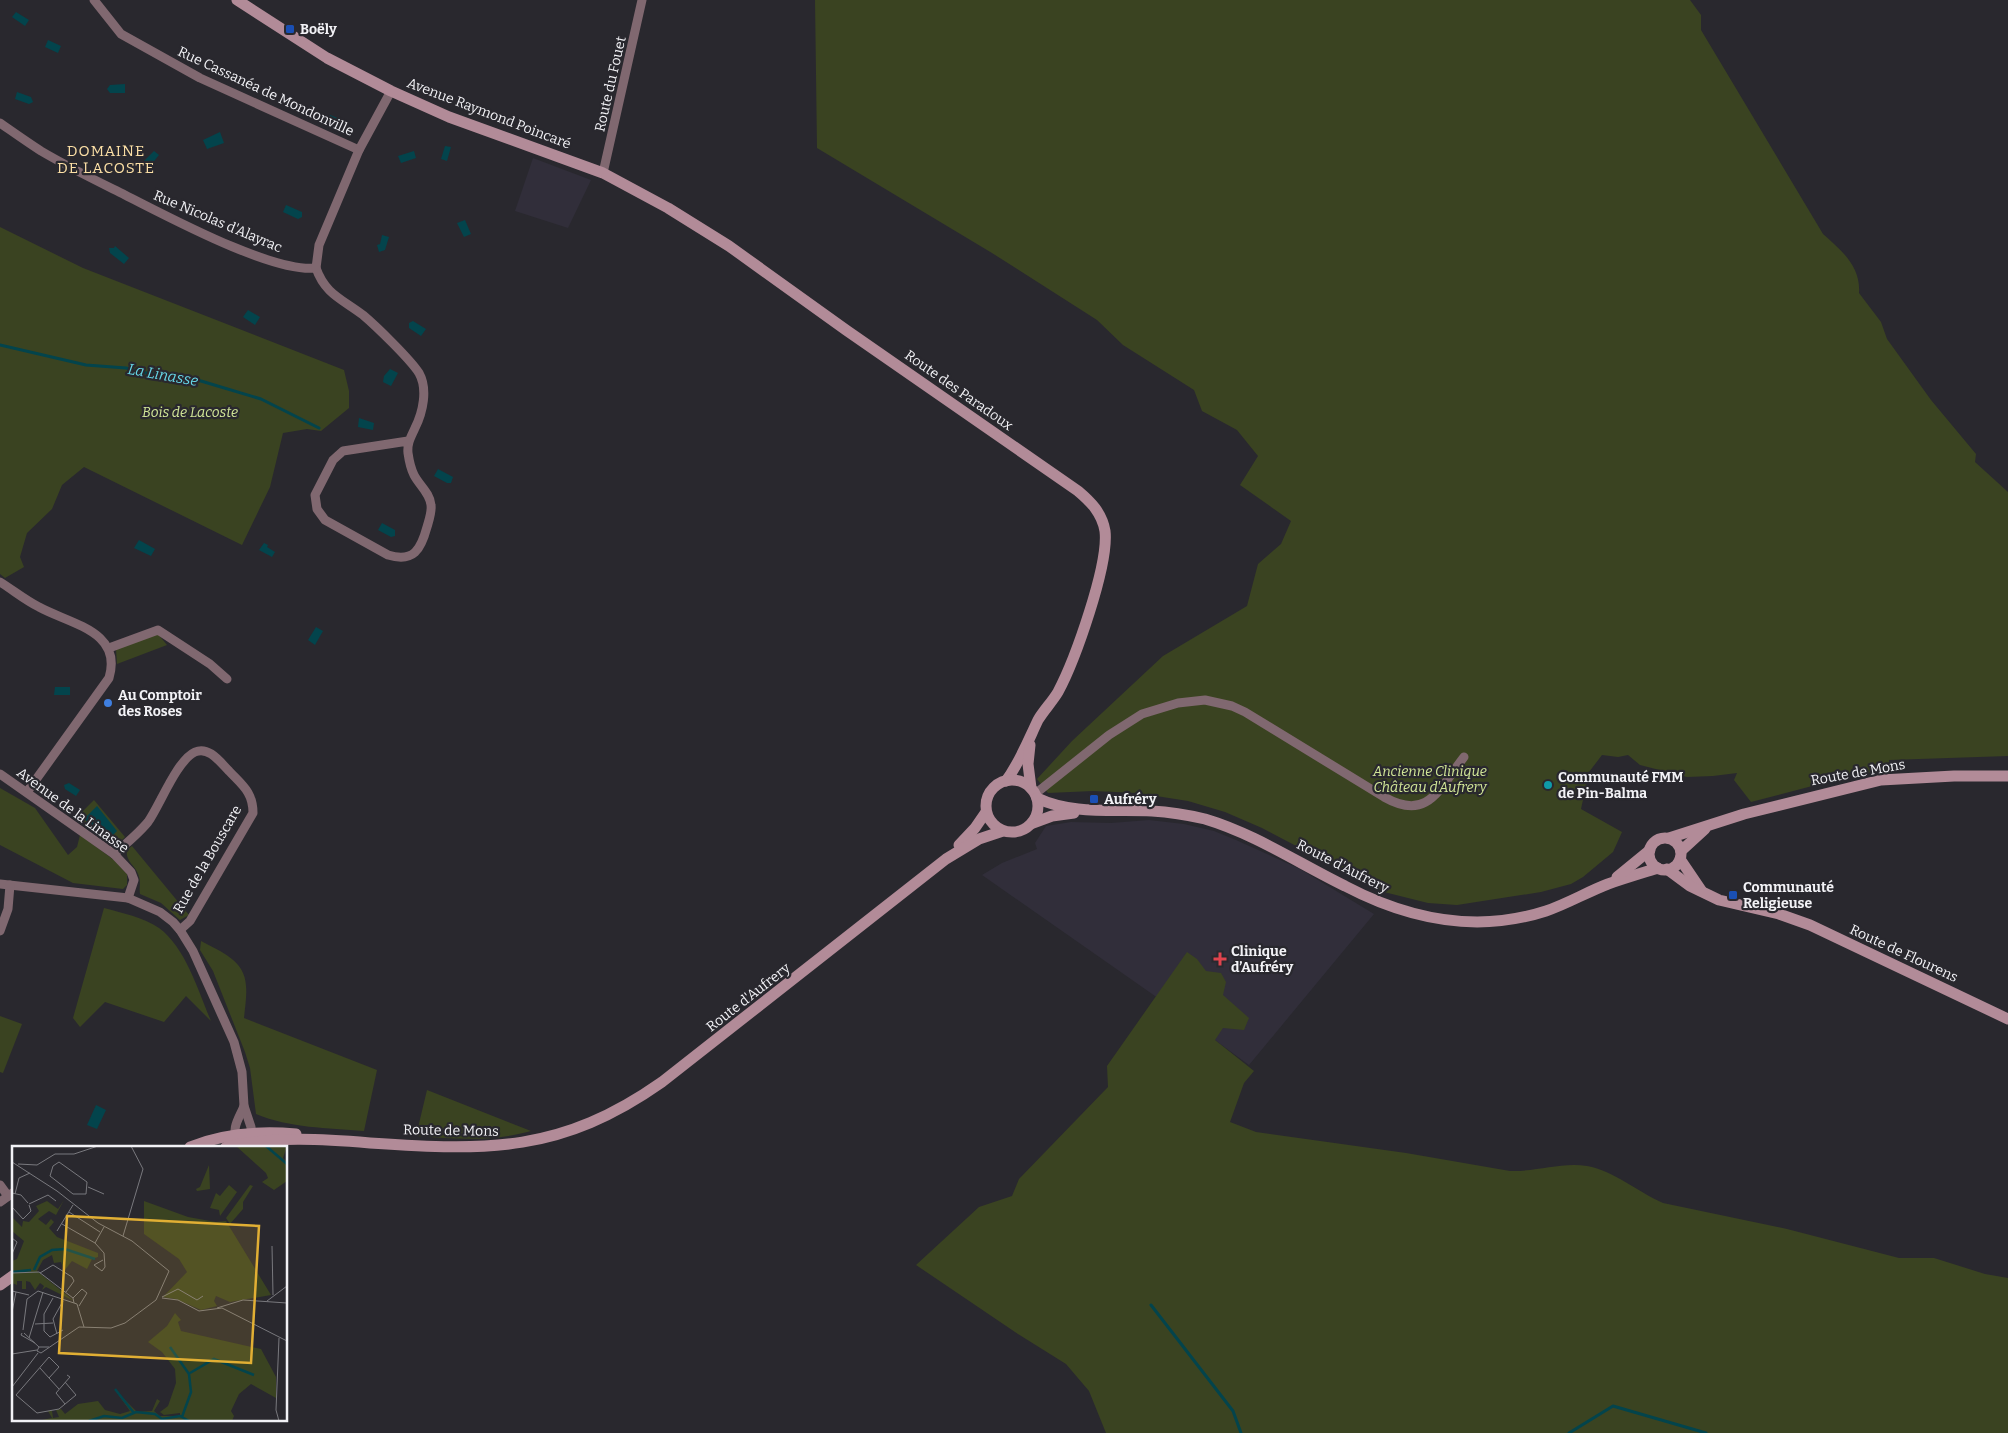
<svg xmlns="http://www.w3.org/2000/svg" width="2008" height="1433" font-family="Bitter,serif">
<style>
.built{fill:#312e3a}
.green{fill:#3a4321}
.water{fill:#03444c}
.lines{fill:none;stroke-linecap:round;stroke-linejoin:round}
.stream{stroke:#03444c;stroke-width:3}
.street{stroke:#806870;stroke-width:9}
.secondary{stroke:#b28b98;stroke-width:11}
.transit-dot{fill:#1a4fb4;stroke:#29282e;stroke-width:2}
.shop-dot{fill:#3f7fe0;stroke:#29282e;stroke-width:2}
.culture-dot{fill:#0f9aa8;stroke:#29282e;stroke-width:2}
.health-dot{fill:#e0444e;stroke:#29282e;stroke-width:2}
.labels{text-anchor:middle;stroke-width:4.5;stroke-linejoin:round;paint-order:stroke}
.poi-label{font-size:14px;font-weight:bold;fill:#f2f2f6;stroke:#29282e;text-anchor:start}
.street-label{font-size:14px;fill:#f2f2f6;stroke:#29282e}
.park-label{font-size:14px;font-style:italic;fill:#d1e697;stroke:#29282e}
.neighbourhood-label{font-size:15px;letter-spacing:1px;fill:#fce0a6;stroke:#29282e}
.water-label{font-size:15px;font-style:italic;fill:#66d7e7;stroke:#29282e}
.inset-river{fill:none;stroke:#03444c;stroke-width:2.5}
.inset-road{fill:none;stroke:#79797e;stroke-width:1}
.view{fill:#e1af34;fill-opacity:0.15;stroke:#e1af34;stroke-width:2.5}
.inset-edge{fill:none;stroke:#f2f2f6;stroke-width:2.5}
</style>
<rect width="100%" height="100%" fill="#29282e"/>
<g class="built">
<polygon points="533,158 591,180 568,228 515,211"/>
<polygon points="1149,820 1184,824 1214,831 1236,840 1300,869 1374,914 1249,1065 1155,996 982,875 1002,863 1037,849 1035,843 1046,826 1071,822 1111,823"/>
</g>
<g class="green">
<path d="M815,0H1690L1701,15V30L1823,234C1841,250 1861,266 1859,293L1881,322L1887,339L1931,400L1976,454L1975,462L2008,492V756L1889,760L1890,769L1854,775L1751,802L1734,780L1737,773L1713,776L1687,777L1640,765L1628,755L1618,757L1602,755L1589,772L1581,809L1622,832L1613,852L1583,877L1571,884L1541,892L1457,905L1428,903L1384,892L1262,828L1225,812L1188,801L1137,793L1093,791L1048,793L1037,779L1072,741L1163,656L1247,606L1258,564L1281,544L1291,521L1240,485L1258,456L1237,430L1202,411L1194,390L1123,345L1097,320L992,253L817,148Z"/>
<polygon points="0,227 83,268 344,370 349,391 349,408 321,431 307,429 283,433 270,487 242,545 84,467 62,485 52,509 27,533 20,557 24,567 5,578 0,574"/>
<polygon points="157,633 167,645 117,664 116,649"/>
<polygon points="0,788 35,808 68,855 77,847 80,835 114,860 127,874 127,885 123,889 73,883 0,845"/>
<polygon points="94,800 125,837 119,843 112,844 76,818"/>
<path d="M132,846L189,915L180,920L161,903L140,894C139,888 141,882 139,877C137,866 125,862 127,850Z"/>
<path d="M104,908C122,913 143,917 159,928C186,948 198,991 211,1021L186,996L164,1022L105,1002L80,1027L73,1018Z"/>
<path d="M201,941C221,952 245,960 246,986C247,996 245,1007 244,1018L377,1070L364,1131C327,1128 290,1128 256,1114L250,1068L245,1052L213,971L200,950Z"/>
<path d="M1187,952L1197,959L1206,971L1221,973L1226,982L1223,995L1249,1018L1244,1030L1223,1028L1215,1040L1254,1071L1244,1083L1230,1122L1256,1132L1406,1153L1510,1171C1536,1172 1561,1162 1587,1166C1614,1171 1638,1192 1663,1203L1787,1229L1899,1258H1934L1985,1274L2008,1278V1433H1106L1089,1391L1066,1364L1015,1332L916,1265L979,1207L1012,1196L1019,1179L1108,1087L1107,1066Z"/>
<polygon points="0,1016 22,1024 3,1073 0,1072"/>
<path d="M427,1090L531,1131C491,1142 456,1139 416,1136Z"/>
</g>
<g class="water">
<polygon points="16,12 29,20 25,26 12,17"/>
<polygon points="48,40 61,46 58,53 45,47"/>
<polygon points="125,84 125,93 110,93 107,89 110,85"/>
<polygon points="17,92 31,97 33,102 29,104 15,99"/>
<polygon points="330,115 345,121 346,126 342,128 327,122"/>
<polygon points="220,132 224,143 207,149 203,140"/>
<polygon points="445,146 451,147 447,161 441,159"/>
<polygon points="154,151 159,155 150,166 144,161"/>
<polygon points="414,151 416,158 401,163 398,156"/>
<polygon points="286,205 302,212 302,217 298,219 283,212"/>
<polygon points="465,220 471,234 464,237 457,223"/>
<polygon points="382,235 389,237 385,250 379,252 377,245 380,244"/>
<polygon points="115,246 129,258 124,264 110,253 109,248 114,248"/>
<polygon points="248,310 260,317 255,325 243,317"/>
<polygon points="413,321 426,329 421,336 409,328 409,323"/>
<polygon points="390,369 398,373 391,386 383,382 384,376"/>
<polygon points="359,418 374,423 373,430 358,427"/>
<polygon points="438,469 453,477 451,483 447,483 434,476"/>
<polygon points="382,523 395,530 395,536 391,537 378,530"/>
<polygon points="139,540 155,549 151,556 134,548"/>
<polygon points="264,543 268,545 267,547 275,552 272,557 259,550"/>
<polygon points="316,627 323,631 315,645 308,640"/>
<polygon points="55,687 70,687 70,695 54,695"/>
<polygon points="69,783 80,790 76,796 65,789 64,785"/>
<polygon points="97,806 117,831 109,839 84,819"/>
<polygon points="96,1105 106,1110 97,1129 87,1125"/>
</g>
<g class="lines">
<g class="stream">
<polyline points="0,345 86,365 126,368 140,372 201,381 261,399 319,428"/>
<polyline points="1151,1305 1233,1411 1241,1433"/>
<polyline points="1569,1433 1613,1406 1706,1433"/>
</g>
<g class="street">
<polyline points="94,0 121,34 200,78 359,150"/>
<path d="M0,123C13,132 27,142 41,151C68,167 97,181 125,195C167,216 272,273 316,268C325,294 342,299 363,315C376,326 410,359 419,373C428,389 423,412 415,428C411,437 407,443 408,453C409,460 411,469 414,475C419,485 430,493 431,505C432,512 429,520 427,527C421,549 414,563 388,555L325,520L317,509L315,495L333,460L343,451L408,441"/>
<polyline points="603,173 642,0"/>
<polyline points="316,268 319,245 359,150 391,91"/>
<path d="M0,582C13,590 25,600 39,607C70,624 123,631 109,678L27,792"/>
<polyline points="109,648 158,630 210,664 227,679"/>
<polyline points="0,774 114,854 131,872 134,880 128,898"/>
<path d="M1034,793L1040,790L1109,735L1142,714L1178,703L1205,700L1232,706L1245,712L1384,797C1428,822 1439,789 1464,757"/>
<path d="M114,854C126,844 138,834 148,822C160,805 177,760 195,752C209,746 220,762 229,771C242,785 253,792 253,813L190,921L180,930"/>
<polyline points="0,884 128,898 160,912 173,922 180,930 193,951 234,1042 242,1072 244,1106 251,1127 251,1133 248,1138"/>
<polyline points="0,931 8,909 10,885"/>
<path d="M238,1140C230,1129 240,1117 244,1106"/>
<polyline points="0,1185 8,1196"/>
<polyline points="0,1202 14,1192"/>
</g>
<g class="secondary">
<path d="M237,0L327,58L391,91L449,117L603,173L668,208L729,246L846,330L1078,491C1091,502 1102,513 1105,531C1109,565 1075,660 1058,692C1052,702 1044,710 1038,720C1028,741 1020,762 1006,781"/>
<polyline points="1030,745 1028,764 1031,788"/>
<circle cx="1012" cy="806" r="26"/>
<path d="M1037,798C1072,815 1114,809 1152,811C1170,812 1188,815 1205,819C1255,834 1298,863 1345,886C1408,919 1475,934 1546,911C1567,904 1587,892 1608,884C1625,878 1642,873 1658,868"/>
<polyline points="1033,823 1052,816 1074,813"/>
<polyline points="1669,838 1744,814 1881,780 1954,776 2008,776"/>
<circle cx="1665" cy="854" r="16"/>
<polyline points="959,845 975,828 986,812"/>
<polyline points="1681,851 1705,829"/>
<polyline points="1680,859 1701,890"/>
<polyline points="1667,869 1690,886 1719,900 1779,914 1810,925 2008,1019"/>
<polyline points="1617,877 1650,850"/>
<path d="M190,1147C224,1133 260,1131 296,1134"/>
<path d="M226,1147C272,1136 323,1139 370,1143C488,1151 561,1153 662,1082L946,859L979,839L1003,831"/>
<polyline points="0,1285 14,1275"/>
</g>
</g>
<g class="transit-dot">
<rect x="285" y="24" width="10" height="10" rx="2.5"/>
<rect x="1089" y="794" width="10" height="10" rx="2.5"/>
<rect x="1728" y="890" width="10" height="10" rx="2.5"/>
</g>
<circle class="shop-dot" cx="108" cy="703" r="5"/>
<circle class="culture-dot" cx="1548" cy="785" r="5"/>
<path class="health-dot" d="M1217.5 951.5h5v5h5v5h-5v5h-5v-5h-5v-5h5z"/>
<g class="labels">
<g class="poi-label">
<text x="300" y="34">Boëly</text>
<text x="118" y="700">Au Comptoir<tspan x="118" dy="16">des Roses</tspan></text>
<text x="1558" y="782">Communauté FMM<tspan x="1558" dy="16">de Pin-Balma</tspan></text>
<text x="1104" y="804">Aufréry</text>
<text x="1743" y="892">Communauté<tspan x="1743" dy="16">Religieuse</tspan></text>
<text x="1231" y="956">Clinique<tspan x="1231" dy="16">d’Aufréry</tspan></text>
</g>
<g class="street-label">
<text transform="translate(610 84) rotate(-77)" y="5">Route du Fouet</text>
<text transform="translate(266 91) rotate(25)" y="5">Rue Cassanéa de Mondonville</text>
<text transform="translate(489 113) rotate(21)" y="5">Avenue Raymond Poincaré</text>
<text transform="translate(218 221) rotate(23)" y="5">Rue Nicolas d'Alayrac</text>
<text transform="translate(959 390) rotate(35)" y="5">Route des Paradoux</text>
<text transform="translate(1858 772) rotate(-10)" y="5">Route de Mons</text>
<text transform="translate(73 810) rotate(36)" y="5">Avenue de la Linasse</text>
<text transform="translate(207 859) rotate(-60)" y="5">Rue de la Bouscare</text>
<text transform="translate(1343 866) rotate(27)" y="5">Route d'Aufrery</text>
<text transform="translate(1904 953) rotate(25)" y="5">Route de Flourens</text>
<text transform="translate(748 997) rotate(-38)" y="5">Route d'Aufrery</text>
<text transform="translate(451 1130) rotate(1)" y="5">Route de Mons</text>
</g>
<g class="park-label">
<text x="190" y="417">Bois de Lacoste</text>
<text x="1430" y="776">Ancienne Clinique<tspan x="1430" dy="16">Château d'Aufrery</tspan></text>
</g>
<g class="neighbourhood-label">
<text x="106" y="156">DOMAINE<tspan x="106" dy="17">DE LACOSTE</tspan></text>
</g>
<g class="water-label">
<text transform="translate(163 375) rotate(10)" y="5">La Linasse</text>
</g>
</g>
<g transform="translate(12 1146)">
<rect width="275" height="275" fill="#29282e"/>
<path d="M224,0H275L271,12L275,16V35L262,44L250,36L256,32L254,27ZM197,19L198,43L185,45L184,43L188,41ZM217,39L225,46L208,70L207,64L198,62L204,47L208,50ZM238,39L241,40L231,56V63L218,78L214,72ZM52,54L44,69L37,65L26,73L34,79L39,73L42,76L37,82L45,91L86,107V111L80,113L75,123L60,115L52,125L49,116L42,117L40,109L31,114L25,125L62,155L34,141L30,144L32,140L28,137L23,144L18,136L14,135V143H10V135H5V139L0,137V115L5,113L12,95L0,85V71L10,81L11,75L17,76L27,65L24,60L35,55L46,63ZM132,55L176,71L204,76L214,75L259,149L218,156L204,150L202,155L205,160L189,164L164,153L151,151L175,126L167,113L132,88ZM163,167L169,174L166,176L169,185L249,203L264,231V252L239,238L227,248L219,265L222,270L220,275H25L40,272L36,265H40L41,272L47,271L44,264L49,263L53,268L66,258L86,255L93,264L108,268L118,265L103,244L125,266L140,265L145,253L148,255L142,265L148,270H168V267L152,269L148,266L156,260L164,237L163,223L150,206L136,196L155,180Z" fill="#3a4321"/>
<path class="inset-river" d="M254,0L275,18M22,124L28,111L40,104L53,103L83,113M0,126L19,124M158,201L177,228L179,246L170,271M178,227L202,213L242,229M103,243L122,267M77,275L92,270L110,272L124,266L143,268L150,273L168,270L177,275"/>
<path class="inset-road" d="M0,16L45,45L86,77L120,95L157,125L144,154L113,177L99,182L67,181L29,207L25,205L27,201H37M47,16L75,36L74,48H61L38,30L41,20ZM6,18L25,19L43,8H62L86,0M76,41L92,48M0,47L9,49L16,57M3,48L7,32L18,27M17,58L36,49L44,55M0,61L11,73L19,65L17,59M57,66L88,86M50,78L83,97L92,107L93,121L90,125L82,119L91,114M45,85L61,59M111,90L131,23L119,0M0,92L5,96L0,108M83,97L92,81M260,100L261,149M0,127L27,126L61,152L62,157M28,127L41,119L60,131L62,135L54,146M0,145L17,149M150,151L166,143L185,154L191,150M41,152L32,168V185L38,191L51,184M61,152L70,143L75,147L67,160M150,152L166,154L187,165L210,162L275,195M255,155L275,140M205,162L231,154L275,157M0,166L4,146M23,178L41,177M11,184L15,153L26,145L65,158L72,181M10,187L9,189L23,197M12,187L27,201M45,188L41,173L51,155M17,192L31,146M267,192L264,264L267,275M0,208L25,204M28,222L47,243M37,232L47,221L37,211L4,249L25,267L47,263L64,249M53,236L64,249M0,241L26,207M53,258L44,247L58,231L55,229"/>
<path class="view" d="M55,70L247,80L239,217L47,207Z"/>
<rect width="275" height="275" class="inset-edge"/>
</g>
</svg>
